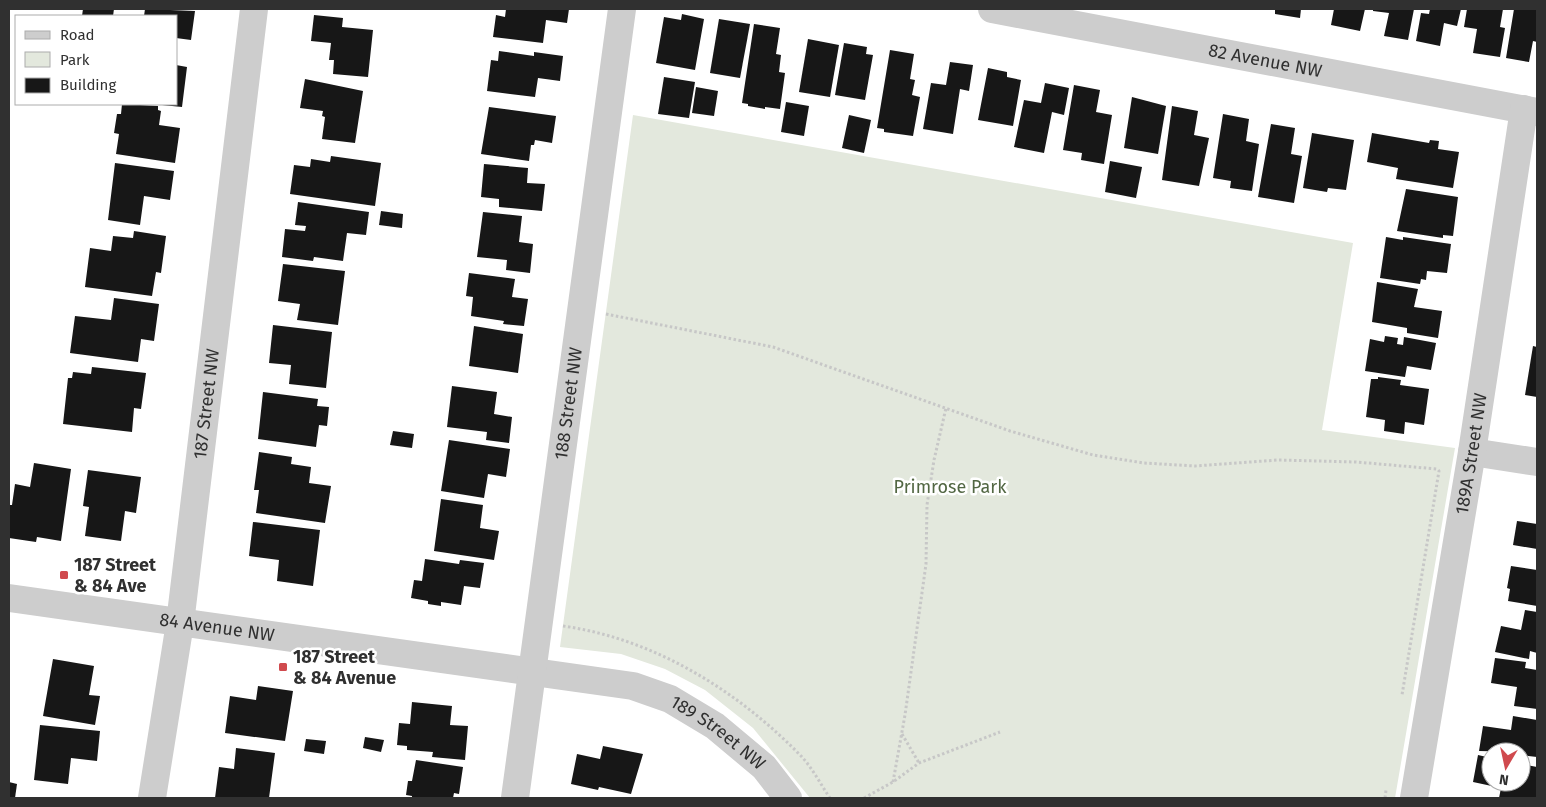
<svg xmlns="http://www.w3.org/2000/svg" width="1546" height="807" font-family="'Fira Sans',sans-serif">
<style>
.green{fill:#e3e8dd}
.building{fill:#171717}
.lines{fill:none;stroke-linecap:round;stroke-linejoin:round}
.path{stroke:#c7c7c7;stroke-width:3;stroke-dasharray:2.5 2.5;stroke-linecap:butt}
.minor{stroke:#cdcdcd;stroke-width:28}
.poi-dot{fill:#d04a4e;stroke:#fff;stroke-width:2}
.labels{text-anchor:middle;stroke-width:5;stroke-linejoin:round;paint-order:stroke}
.street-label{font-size:18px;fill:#303030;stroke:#fff}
.park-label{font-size:18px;fill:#526743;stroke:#fff}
.poi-label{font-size:18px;font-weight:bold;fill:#303030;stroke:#fff;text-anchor:start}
</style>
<rect width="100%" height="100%" fill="#fff"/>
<polygon class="green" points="633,115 1353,243 1322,430 1455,448 1395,798 810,798 753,728 705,690 665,669 621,654 560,647"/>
<g class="building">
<polygon points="83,9 114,9 113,16 82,16"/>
<polygon points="145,9 195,11 191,40 176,38 176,16 144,16"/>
<polygon points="506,9 569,9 567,23 546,20 543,43 493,37 496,15 505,17"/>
<polygon points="1275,9 1301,9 1300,18 1275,14"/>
<polygon points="1334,9 1365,9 1360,31 1331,25"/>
<polygon points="1373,9 1414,9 1408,40 1384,36 1389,13 1373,11"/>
<polygon points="1430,9 1461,9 1457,26 1444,23 1440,46 1416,41 1421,13 1429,14"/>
<polygon points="1467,9 1503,9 1500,27 1505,28 1500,57 1473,53 1477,29 1464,27"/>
<polygon points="1514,9 1537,9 1537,42 1533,41 1529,62 1506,58"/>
<polygon points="682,14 704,19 695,70 656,63 664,17 681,20"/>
<polygon points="314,15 343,18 342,27 373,30 368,77 333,74 334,60 329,60 331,43 311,41"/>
<polygon points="719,19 750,24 740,78 710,73"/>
<polygon points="754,24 780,28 776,54 781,55 779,72 785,73 780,109 765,107 765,109 748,106 748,104 742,103"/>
<polygon points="808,39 839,45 830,97 799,92"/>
<polygon points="844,43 867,47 866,54 873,55 865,100 835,95"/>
<polygon points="890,50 914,54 910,79 915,80 912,95 920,97 913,136 884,132 884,129 877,128"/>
<polygon points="499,51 534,56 534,52 563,56 560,81 538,78 535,97 487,91 491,60 498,61"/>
<polygon points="950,62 973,65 969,91 960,89 953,134 923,129 931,83 946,85"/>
<polygon points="176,65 187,67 182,107 162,105 176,104"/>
<polygon points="988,68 1007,72 1007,77 1021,80 1013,126 978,120"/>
<polygon points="664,77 695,82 689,118 658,114"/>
<polygon points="305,79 363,91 355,143 322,139 325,117 322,116 323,111 300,108"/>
<polygon points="1045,83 1069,88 1064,115 1052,112 1044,153 1014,147 1024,100 1041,103"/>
<polygon points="1074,85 1100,90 1096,112 1112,115 1104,164 1081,160 1082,153 1063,150"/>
<polygon points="696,87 718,91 714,116 692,113"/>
<polygon points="1132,97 1166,106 1158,154 1124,148"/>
<polygon points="786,102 809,106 804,136 781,132"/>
<polygon points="122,104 158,106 158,110 161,111 159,125 180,128 175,163 116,154 119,134 114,133 117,114 121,114"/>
<polygon points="1172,106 1198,111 1194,135 1209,138 1199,186 1162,180"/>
<polygon points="489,107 556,116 552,143 535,140 534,145 531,145 529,161 481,154"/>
<polygon points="1223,114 1249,119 1246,141 1259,144 1252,191 1230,188 1231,181 1213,178"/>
<polygon points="849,115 871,120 864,153 842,148"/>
<polygon points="1271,124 1295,128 1291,154 1302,156 1294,203 1258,197"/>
<polygon points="1312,133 1354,140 1346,190 1328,188 1327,192 1303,188"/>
<polygon points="1372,133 1429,143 1430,140 1439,141 1438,149 1459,152 1453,188 1396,179 1398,168 1367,162"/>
<polygon points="331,156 381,163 375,206 290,194 294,165 310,167 311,159 330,162"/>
<polygon points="1110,161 1142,167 1136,198 1105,192"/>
<polygon points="115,163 174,171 170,200 144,196 140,225 108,220"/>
<polygon points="484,164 528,168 527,183 545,184 542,211 499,207 499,199 481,197"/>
<polygon points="1406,189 1458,197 1453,236 1443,235 1443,238 1397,231"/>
<polygon points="298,202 369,212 366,235 347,233 343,261 314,257 313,261 282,257 285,229 305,231 306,226 295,225"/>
<polygon points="381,211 403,214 402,228 379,225"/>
<polygon points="483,212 522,216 519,242 533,244 530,273 506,270 507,260 477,257"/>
<polygon points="134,231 166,236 161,273 156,272 152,296 85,287 90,248 111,251 113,236 133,238"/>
<polygon points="1386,237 1403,240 1403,237 1451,244 1447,273 1427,271 1426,280 1421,279 1420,284 1380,278"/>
<polygon points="283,264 345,271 338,325 297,320 300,304 278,301"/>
<polygon points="469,273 515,279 512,297 528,299 524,326 503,324 504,321 471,316 473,297 466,296"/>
<polygon points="1377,282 1418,289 1414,307 1442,311 1438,338 1407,333 1407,328 1372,322"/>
<polygon points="114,298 159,304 154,341 141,339 138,362 70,353 75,316 111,320"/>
<polygon points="273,325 332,332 326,388 289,384 291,365 269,363"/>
<polygon points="474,326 523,334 518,373 469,366"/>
<polygon points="1385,336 1398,338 1397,344 1403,345 1404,337 1436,343 1431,370 1407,366 1405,377 1365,371 1370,339 1384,342"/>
<polygon points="1533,346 1537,347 1537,397 1525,395"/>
<polygon points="92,367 146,373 141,409 134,408 132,432 63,424 68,378 72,378 73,372 91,374"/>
<polygon points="1378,377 1401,380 1400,385 1429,389 1424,425 1405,422 1404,434 1384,431 1385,420 1366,417 1371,379 1378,379"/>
<polygon points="452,386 497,392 494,414 512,417 509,443 486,440 487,432 447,427"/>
<polygon points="263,392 318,399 317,406 329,407 327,426 319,425 316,447 258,439"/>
<polygon points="393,431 414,434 412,448 390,445"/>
<polygon points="449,440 510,449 506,477 488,474 484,498 441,491"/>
<polygon points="259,452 292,457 291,464 311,467 309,483 331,486 325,523 256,513 259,490 254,490"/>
<polygon points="34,463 71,469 61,541 37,537 36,542 9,538 9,505 12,505 15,484 30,487"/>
<polygon points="88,470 141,477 136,513 125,511 121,541 85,536 89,507 83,506"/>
<polygon points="441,499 483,505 480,528 499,531 494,560 434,551"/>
<polygon points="1517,521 1537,524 1537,549 1513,545"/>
<polygon points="253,522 320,530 313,586 277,581 279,560 249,556"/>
<polygon points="425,559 459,564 460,560 484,563 480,588 464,586 461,605 441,602 441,606 428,604 428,601 411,598 414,580 422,581"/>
<polygon points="1511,566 1537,570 1537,606 1508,601 1510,589 1507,588"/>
<polygon points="1525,610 1537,612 1537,653 1530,651 1529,659 1495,652 1501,626 1521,630"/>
<polygon points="1495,658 1526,662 1525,668 1537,670 1537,709 1514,706 1517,687 1491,683"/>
<polygon points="53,659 94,666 89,695 100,696 95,725 43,716"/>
<polygon points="258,686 293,691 285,741 225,733 230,696 256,700"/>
<polygon points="412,702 452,706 450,725 468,726 465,760 432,757 433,752 407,750 407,746 397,745 399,723 410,724"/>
<polygon points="1513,716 1537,720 1537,757 1521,755 1521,752 1479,751 1483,726 1511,730"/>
<polygon points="40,725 100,731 97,761 71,758 68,784 34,780"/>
<polygon points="365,737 384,740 381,752 363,748"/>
<polygon points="306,739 326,741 324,754 304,751"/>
<polygon points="603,746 643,754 631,794 599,787 598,790 571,784 577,754 600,759"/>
<polygon points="236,748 275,753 269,798 215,798 219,767 234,769"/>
<polygon points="1478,755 1491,758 1491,782 1521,782 1521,764 1537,767 1537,798 1499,798 1501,788 1473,782"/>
<polygon points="416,760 463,767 459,794 454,793 453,798 412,798 412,796 406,795 408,781 412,781"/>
<polygon points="9,782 17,784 15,798 9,798"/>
</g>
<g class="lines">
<g class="path">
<polyline points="606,314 773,347 1010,431 1093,455 1144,463 1195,466 1278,460 1356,462 1437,469 1439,471 1402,695"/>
<path d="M563,626C655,639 738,691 802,757C813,769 821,785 830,798"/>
<polyline points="902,734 919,763"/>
<polyline points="893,782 905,715 926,564 927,505 934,460 946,408"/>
<polyline points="864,798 893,782 919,763 1000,732"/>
<polyline points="1385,798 1386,790"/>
</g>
<g class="minor">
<path id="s1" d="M992,9L1537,112"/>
<polyline points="1472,452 1537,462"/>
<path id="s2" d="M9,598L633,686L670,699L715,726L764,767L788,798"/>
<path id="s3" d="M152,798L180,623L254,9"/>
<path id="s4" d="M515,798L622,9"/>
<path id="s5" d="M1414,798L1472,452L1524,109"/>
</g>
</g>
<g class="poi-dot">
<rect x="59" y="570" width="10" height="10" rx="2.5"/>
<rect x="278" y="662" width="10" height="10" rx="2.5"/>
</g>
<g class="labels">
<g class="street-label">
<text dy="6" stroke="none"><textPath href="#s1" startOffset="278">82 Avenue NW</textPath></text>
<text dy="6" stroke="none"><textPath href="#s4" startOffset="398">188 Street NW</textPath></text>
<text dy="6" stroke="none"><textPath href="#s3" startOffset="398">187 Street NW</textPath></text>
<text dy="6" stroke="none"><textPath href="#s5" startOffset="349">189A Street NW</textPath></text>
<text dy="6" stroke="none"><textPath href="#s2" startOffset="210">84 Avenue NW</textPath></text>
<text dy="6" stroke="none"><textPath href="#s2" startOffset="728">189 Street NW</textPath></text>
</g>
<g class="park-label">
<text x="950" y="493">Primrose Park</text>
</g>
<g class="poi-label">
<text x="74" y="571">187 Street<tspan x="74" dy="21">&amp; 84 Ave</tspan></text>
<text x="293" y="663">187 Street<tspan x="293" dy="21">&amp; 84 Avenue</tspan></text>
</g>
</g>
<rect width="1546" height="807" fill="none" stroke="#303030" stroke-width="20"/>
<rect x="15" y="15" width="162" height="90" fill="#ffffff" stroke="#acacac"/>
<rect x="25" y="31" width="25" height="8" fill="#cdcdcd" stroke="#acacac"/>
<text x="60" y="40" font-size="15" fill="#303030">Road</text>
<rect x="25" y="52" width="25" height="15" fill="#e3e8dd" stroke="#acacac"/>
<text x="60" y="65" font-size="15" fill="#303030">Park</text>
<rect x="25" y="78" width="25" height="15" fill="#171717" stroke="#acacac"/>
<text x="60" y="90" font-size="15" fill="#303030">Building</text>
<g transform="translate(1506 767) rotate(189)"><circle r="24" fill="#ffffff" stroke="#acacac"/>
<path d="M0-4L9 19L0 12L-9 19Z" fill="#d04a4e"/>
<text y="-8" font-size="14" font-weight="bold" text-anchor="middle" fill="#303030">N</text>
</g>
</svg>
